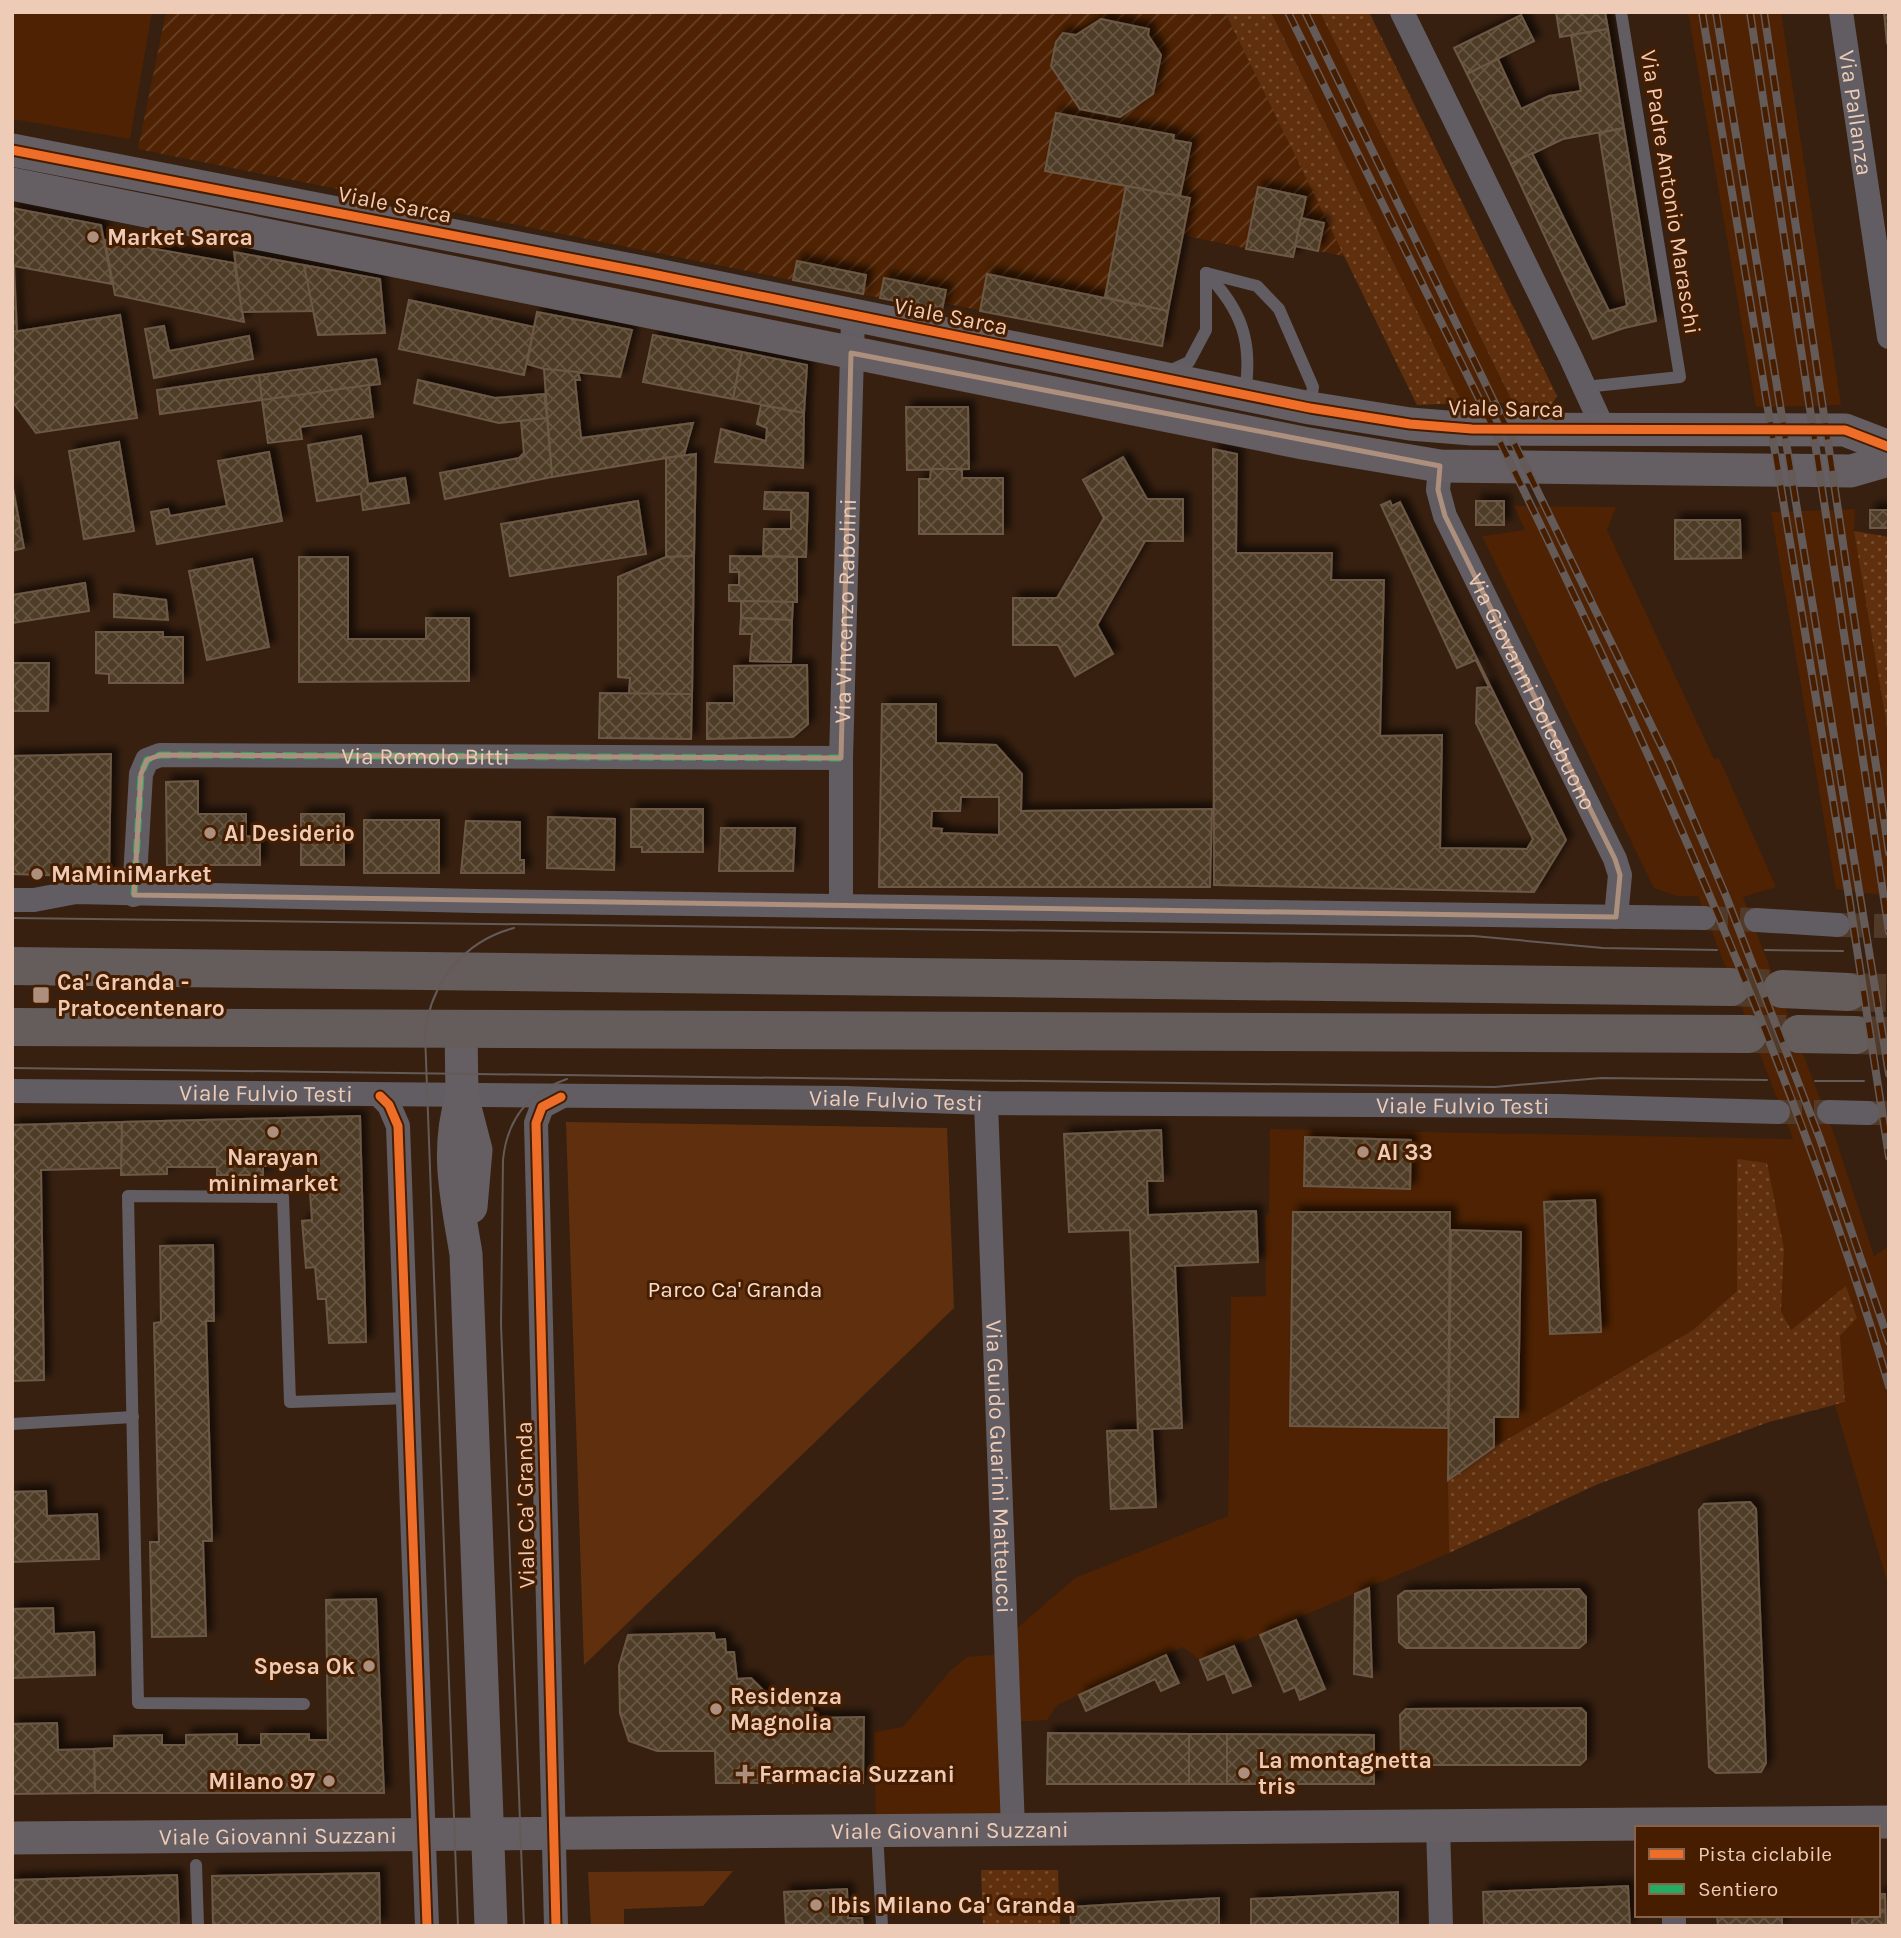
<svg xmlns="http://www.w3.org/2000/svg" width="1901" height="1938" font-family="Karla,sans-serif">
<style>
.built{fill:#4e2202}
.industrial{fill:url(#industrial-furrows)}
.grass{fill:url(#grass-dots)}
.green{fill:#60300e}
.building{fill:url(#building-cross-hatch);stroke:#6c5845;stroke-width:2;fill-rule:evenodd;filter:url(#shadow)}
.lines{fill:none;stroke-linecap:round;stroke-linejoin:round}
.street-tunnel{stroke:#523a29;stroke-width:24;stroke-dasharray:24 12;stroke-linecap:butt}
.primary-tunnel{stroke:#523a29;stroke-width:38;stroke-dasharray:38 19;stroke-linecap:butt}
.lane{stroke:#625d62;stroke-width:12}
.street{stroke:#625d62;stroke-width:24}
.secondary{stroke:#655e62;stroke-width:33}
.primary{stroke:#655c5c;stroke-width:38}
.tram{stroke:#645a57;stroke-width:2}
.rail-casing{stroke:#645a57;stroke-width:8}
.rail{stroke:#471d00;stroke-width:5;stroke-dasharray:16;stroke-linecap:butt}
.quiet{stroke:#26ab63;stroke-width:7;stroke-dasharray:14 7;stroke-linecap:butt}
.cycleway-casing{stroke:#471d00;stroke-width:13}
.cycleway{stroke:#ee6e29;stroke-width:9}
.marked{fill:none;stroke:#ad8f7d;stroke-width:5;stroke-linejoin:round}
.poi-dot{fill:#ad8f7d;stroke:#471d00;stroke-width:2.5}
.labels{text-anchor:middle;stroke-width:6;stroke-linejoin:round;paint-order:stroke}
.street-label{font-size:23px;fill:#edcbb7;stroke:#471d00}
.poi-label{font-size:23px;font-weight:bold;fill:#edcbb7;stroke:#471d00;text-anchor:start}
.park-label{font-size:23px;fill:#f5ddcf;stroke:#471d00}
</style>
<defs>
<pattern id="industrial-furrows" width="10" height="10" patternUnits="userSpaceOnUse" patternTransform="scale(1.75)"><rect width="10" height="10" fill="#4e2202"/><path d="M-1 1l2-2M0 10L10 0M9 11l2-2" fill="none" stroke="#684125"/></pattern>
<pattern id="grass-dots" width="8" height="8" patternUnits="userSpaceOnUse" patternTransform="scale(1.75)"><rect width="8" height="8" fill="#60300e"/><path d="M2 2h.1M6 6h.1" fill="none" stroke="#774d2f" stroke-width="1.8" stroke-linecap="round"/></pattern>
<pattern id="building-cross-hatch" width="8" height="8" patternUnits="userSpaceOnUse" patternTransform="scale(1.75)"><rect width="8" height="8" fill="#4e3c27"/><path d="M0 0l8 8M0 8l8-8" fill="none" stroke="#685744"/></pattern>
<filter id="shadow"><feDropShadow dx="6" dy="-6" stdDeviation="3.5" flood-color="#0009"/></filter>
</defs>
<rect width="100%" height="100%" fill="#372010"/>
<g class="built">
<polygon points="12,12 152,12 130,139 12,119"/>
<polygon points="1271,12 1320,12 1513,403 1462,403"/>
<polygon points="1688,12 1781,12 1841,405 1756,407"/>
<polygon points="1514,506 1616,507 1607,530 1714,759 1719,758 1776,887 1743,897 1836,1140 1874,1256 1889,1246 1889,1588 1835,1405 1845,1402 1840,1336 1857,1318 1846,1287 1791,1330 1781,1311 1784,1249 1737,1159 1737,1291 1693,1330 1494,1447 1448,1480 1449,1553 1200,1660 1183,1647 1057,1705 1047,1720 1012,1722 1009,1635 1075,1578 1228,1516 1231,1297 1266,1296 1265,1217 1269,1213 1270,1129 1793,1139 1698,896 1676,896 1654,888 1482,536 1525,530"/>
<polygon points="1855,509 1854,531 1889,739 1889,896 1836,889 1771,512"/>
<polygon points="1002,1654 1009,1828 876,1827 874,1732 903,1727 950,1671 967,1657"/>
</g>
<polygon class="industrial" points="166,12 1225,12 1347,257 1296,246 1293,257 1282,256 1183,235 1162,346 943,303 942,310 138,149"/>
<g class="grass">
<polygon points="1225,12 1271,12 1462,403 1417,405"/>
<polygon points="1320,12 1369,12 1557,396 1550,407 1513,403"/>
<polygon points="1854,531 1889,537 1889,739"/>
<polygon points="1737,1159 1767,1163 1784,1249 1781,1311 1791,1330 1846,1286 1857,1318 1840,1336 1845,1402 1769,1422 1598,1484 1449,1553 1448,1480 1494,1447 1693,1330 1737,1291"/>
<polygon points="981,1870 1058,1870 1060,1926 983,1926"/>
</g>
<g class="green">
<polygon points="566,1122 947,1128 954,1308 584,1665"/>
<polygon points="733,1871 703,1906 624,1909 624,1926 591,1926 588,1872"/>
</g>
<g class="building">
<polygon points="1556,12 1605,12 1608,29 1560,37"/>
<polygon points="1884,12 1889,12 1889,42 1887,43"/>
<polygon points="1521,15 1534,41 1467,74 1454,48"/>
<polygon points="1101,19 1149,29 1148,35 1161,55 1153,94 1120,117 1080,109 1051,66 1056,42 1063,33 1076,35"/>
<polygon points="1608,29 1624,128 1563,139 1511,164 1467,74 1498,59 1521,109 1549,96 1581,91 1571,35"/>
<polygon points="1056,113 1174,135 1173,140 1191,143 1180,196 1045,171"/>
<polygon points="1624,128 1656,321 1624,328 1593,339 1511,164 1532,153 1609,311 1627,306 1599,133"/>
<polygon points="1126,186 1190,198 1168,311 1105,297"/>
<polygon points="1258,187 1306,197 1293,257 1246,249"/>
<polygon points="12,208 101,225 112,284 14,266 17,333 12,332"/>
<polygon points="1301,218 1324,223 1318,251 1295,246"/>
<polygon points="105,240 234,263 244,322 115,295"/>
<polygon points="234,252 304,265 314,311 242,312"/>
<polygon points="797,261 866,275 863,294 793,280"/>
<polygon points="304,265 380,279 385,333 318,335"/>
<polygon points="987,274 1168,311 1162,346 980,311"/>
<polygon points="884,278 946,290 942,310 880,298"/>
<polygon points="409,300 534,327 524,375 399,349"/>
<polygon points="537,312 632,330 620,377 544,369 527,364"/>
<polygon points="120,315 137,418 36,433 12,401 12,332"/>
<polygon points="164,326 169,351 249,336 253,359 154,378 145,329"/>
<polygon points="653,335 742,352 733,399 643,382"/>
<polygon points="742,352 807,365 804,413 733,399"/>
<polygon points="376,359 380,384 262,400 259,375"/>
<polygon points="544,369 578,372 580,380 575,380 581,438 693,423 684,455 552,477"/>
<polygon points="259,375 262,400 160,414 157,390"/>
<polygon points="418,380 495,398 544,394 547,418 499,423 414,403"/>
<polygon points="369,385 373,417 300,427 302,439 268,443 262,400"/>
<polygon points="761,405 804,413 803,468 715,462 721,429 766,441 767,428 757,424"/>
<polygon points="906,407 968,407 969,469 907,470"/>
<polygon points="547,418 552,477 445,499 440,473 519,458 524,453 521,421"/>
<polygon points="361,436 368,484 405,478 409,503 363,510 361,494 317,501 308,445"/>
<polygon points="119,442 134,531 84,539 69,451"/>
<polygon points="1213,449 1237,454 1236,553 1332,553 1331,580 1384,580 1380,736 1442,735 1440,848 1527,849 1533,839 1476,723 1477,688 1489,687 1476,660 1457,668 1381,505 1390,501 1392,506 1400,502 1566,840 1534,892 1214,885"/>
<polygon points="269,452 282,521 157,544 151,512 168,509 170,516 227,506 218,461"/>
<polygon points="696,454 694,556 666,557 666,458"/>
<polygon points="1123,457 1147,499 1183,499 1183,541 1145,541 1097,625 1113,654 1075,676 1058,645 1013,645 1013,598 1057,598 1104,518 1083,480"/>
<polygon points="931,469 962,469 962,478 1003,478 1003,534 919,534 919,479 930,479"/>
<polygon points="12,483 24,548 12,551"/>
<polygon points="765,492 808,493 806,557 763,556 764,529 791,529 791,510 764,509"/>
<polygon points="638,501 646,554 510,576 501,524"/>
<rect x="1476" y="501" width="28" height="24"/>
<rect x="1870" y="510" width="19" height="18"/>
<polygon points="1675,520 1740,520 1741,558 1675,559"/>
<polygon points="694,556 692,694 629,694 630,678 618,677 618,577 666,557"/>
<polygon points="730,556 797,557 797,602 729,601 729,585 739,585 739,572 730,572"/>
<polygon points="299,557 348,557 348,639 426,639 426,618 469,618 469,681 299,682"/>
<polygon points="252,559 269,647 207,660 189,571"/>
<polygon points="85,583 89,611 12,623 12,595"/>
<polygon points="114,594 166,600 168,620 114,617"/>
<polygon points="741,601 793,602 792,620 741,618"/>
<polygon points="741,618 792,620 791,662 750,661 752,634 740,634"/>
<polygon points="96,632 163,632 163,637 183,637 183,683 109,683 109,674 96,673"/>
<polygon points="12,663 49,663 48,711 12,711"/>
<polygon points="807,665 808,724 793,737 707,739 707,703 734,703 734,666"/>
<polygon points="600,693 692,694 691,739 599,738"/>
<path d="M882,704H936V743L996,745L1022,774L1021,811L1212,809L1210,887H879ZM961,797H999V835L941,833L942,829L931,828L932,811H960Z"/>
<polygon points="111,754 109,877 12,874 12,756"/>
<polygon points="198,781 198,814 246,814 246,836 260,837 260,865 167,865 166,782"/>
<polygon points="631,809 703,809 703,852 642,852 642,847 631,847"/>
<rect x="301" y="814" width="43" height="51"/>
<polygon points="548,817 615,819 614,870 547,868"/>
<rect x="364" y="820" width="75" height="53"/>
<polygon points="466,821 520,822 520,860 524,860 524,873 461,873"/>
<polygon points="721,828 795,828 793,871 719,871"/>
<polygon points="360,1116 366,1342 329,1343 326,1299 318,1299 315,1267 306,1268 302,1221 312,1220 308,1166 263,1166 263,1175 217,1175 217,1167 167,1167 167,1174 121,1175 122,1122"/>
<polygon points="122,1122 121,1168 41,1170 44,1380 12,1381 12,1125"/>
<polygon points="1161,1130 1163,1181 1147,1181 1148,1215 1256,1211 1258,1262 1175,1266 1182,1428 1152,1429 1156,1507 1111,1509 1107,1431 1138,1430 1130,1230 1069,1232 1064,1134"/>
<polygon points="1305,1137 1411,1140 1410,1189 1304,1186"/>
<polygon points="1595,1200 1601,1332 1550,1334 1544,1202"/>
<polygon points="1293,1212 1450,1212 1448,1428 1290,1426"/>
<polygon points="1451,1230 1521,1232 1518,1417 1494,1417 1494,1447 1448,1480"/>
<polygon points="213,1245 214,1321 206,1321 212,1541 203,1541 206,1636 152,1637 150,1542 159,1542 154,1323 161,1322 160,1246"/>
<polygon points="46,1491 47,1516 97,1514 99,1559 12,1562 12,1492"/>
<polygon points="1750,1502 1756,1509 1766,1763 1761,1772 1716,1773 1709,1767 1699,1510 1704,1504"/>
<polygon points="1369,1588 1372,1677 1354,1674 1355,1594"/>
<polygon points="1579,1589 1586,1597 1586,1642 1579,1648 1406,1648 1399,1642 1398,1596 1405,1591"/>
<polygon points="376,1599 384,1793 95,1793 94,1749 114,1748 114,1736 162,1735 162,1745 186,1745 186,1735 237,1734 237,1745 261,1745 261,1734 309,1734 309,1740 328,1740 326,1600"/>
<polygon points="53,1608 54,1634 94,1632 95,1675 12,1678 12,1609"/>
<polygon points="1296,1620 1325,1689 1300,1700 1295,1687 1284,1692 1260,1635"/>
<polygon points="714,1633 715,1640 725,1639 726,1652 734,1652 737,1679 751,1678 769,1696 770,1704 812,1703 813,1718 864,1717 863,1783 716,1783 715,1751 657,1751 629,1741 620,1713 619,1666 628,1635"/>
<polygon points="1234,1646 1251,1686 1233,1693 1225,1673 1208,1680 1200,1660"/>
<polygon points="1166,1655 1179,1683 1161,1691 1155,1679 1086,1711 1079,1695"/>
<polygon points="1581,1708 1586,1713 1586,1759 1580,1765 1407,1765 1401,1759 1400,1715 1406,1709"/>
<polygon points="57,1723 58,1750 94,1749 95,1793 12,1794 12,1724"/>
<polygon points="1048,1733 1189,1734 1189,1784 1047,1784"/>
<rect x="1189" y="1734" width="38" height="50"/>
<polygon points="1227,1734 1374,1735 1374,1784 1227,1784"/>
<polygon points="379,1873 380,1925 213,1926 212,1876"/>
<polygon points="177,1875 179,1926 12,1926 12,1880"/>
<polygon points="1628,1886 1630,1926 1484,1926 1483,1892"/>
<polygon points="847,1889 848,1918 862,1918 863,1926 786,1926 784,1892"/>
<polygon points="1398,1892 1398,1926 1251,1926 1251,1899"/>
<polygon points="1878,1894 1885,1894 1886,1926 1852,1926 1852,1915 1878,1915"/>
<polygon points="1219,1898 1219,1926 1071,1926 1070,1907"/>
<polygon points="1717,1915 1782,1915 1782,1926 1718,1926"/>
</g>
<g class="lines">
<g class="street-tunnel">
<polyline points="1704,918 1756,920"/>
<polyline points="1838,925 1889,926"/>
<polyline points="1778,1112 1829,1112"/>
<polyline points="1868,1113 1889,1113"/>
</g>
<g class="primary-tunnel">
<polyline points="1731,987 1782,989"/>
<polyline points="1848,992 1889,993"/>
<polyline points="1748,1034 1799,1034"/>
<polyline points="1855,1035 1889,1036"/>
</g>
<g class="lane">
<polyline points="1206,273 1257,286 1279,309 1313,387 1310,406"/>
<path d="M1206,273C1242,310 1253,342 1245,393"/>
<polyline points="1169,371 1189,362 1206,330 1206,273"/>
<polyline points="1585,387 1680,377 1621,12"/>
<polyline points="12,1424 133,1417"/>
<polyline points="304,1704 138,1703 128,1196 283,1197 290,1402 409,1398"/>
<polyline points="877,1831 882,1926"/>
<polyline points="196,1865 198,1926"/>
</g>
<g class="street">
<polyline points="1402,12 1571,358 1598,417 1599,430"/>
<path id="s1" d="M1841,12L1889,337"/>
<path id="s2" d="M1440,466L1438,490L1445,516L1615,859L1620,875L1616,917"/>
<path id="s3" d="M134,895L141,774L147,760L160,755L841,758"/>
<polyline points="12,900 34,900 76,892 477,901 1704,918"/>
<path id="s4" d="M841,905V758L853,317"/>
<polyline points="1756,920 1838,925"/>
<path id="s5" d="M12,1091L845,1098L986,1103L1559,1106L1778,1112"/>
<polyline points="380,1096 389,1105 398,1126 427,1926"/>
<path id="s6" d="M986,1103L1013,1829"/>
<polyline points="1829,1112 1868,1113"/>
<polyline points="1438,1826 1441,1926"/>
<polyline points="1674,1915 1674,1926"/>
<polyline points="556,1926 536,1123 542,1107 561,1097"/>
</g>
<g class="secondary">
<polyline points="12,150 647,273 1310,408 1410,424 1472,429 1845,430 1889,447"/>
<polyline points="12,184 1303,443 1440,466 1851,471 1889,460"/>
<polyline points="461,1029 462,1096 476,1150 471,1207"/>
<path d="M462,1096C445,1152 457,1198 466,1254L491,1926"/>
<path id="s7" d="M12,1838L1889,1822"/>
</g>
<g class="primary">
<polyline points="12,966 1731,987"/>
<polyline points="1782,989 1848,992"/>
<polyline points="12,1027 1748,1034"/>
<polyline points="1799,1034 1855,1035"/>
</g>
<g class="tram">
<polyline points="12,918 1474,936 1603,948 1717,950"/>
<polyline points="1765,950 1843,951"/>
<polyline points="12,1068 1495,1087 1601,1078 1767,1080"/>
<polyline points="1815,1081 1864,1081"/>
<path d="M458,1926L425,1033C431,982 464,941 514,928"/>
<path d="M524,1926L501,1324L503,1160C507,1119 529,1092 567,1079"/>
</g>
<defs>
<g id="rail">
<path d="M1288,12C1507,461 1746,905 1889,1386"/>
<polyline points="1305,12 1670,764 1726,896 1820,1139 1889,1342"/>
<polyline points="1702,12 1848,891 1889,1157"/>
<polyline points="1716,12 1889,1074"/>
<polyline points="1750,12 1889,932"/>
<polyline points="1764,12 1889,853"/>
</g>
</defs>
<use href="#rail" class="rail-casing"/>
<use href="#rail" class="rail"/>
<polyline class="quiet" points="134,895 141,774 147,760 160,755 841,758"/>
<defs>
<g id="cycleway">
<polyline points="12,150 647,273 1310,408 1410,424 1472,429 1845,430 1889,447"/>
<polyline points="380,1096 389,1105 398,1126 427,1926"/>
<polyline points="556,1926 536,1123 542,1107 561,1097"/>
</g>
</defs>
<use href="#cycleway" class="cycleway-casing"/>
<use href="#cycleway" class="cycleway"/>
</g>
<path class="marked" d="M851,353L1440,466L1438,490L1445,516L1615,859L1620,875L1616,917L134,895L141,774L147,760L160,755L841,758Z"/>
<g class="poi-dot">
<circle cx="93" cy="237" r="7"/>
<circle cx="210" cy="833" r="7"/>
<circle cx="37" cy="874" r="7"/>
<rect x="32" y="986" width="18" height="18" rx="3.5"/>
<circle cx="273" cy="1132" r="7"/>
<circle cx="1363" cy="1152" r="7"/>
<circle cx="369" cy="1666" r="7"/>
<circle cx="716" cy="1709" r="7"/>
<circle cx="1244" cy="1773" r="7"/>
<path d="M741.5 1763.5h7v7h7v7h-7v7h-7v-7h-7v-7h7z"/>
<circle cx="329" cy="1781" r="7"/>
<circle cx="816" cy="1905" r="7"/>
</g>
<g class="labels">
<g class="street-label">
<text dy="8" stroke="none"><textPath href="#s1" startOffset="102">Via Pallanza</textPath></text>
<text transform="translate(1671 192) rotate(81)" y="8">Via Padre Antonio Maraschi</text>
<text transform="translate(395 204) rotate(11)" y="8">Viale Sarca</text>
<text transform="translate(951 316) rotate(11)" y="8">Viale Sarca</text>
<text transform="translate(1506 408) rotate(1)" y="8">Viale Sarca</text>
<text dy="8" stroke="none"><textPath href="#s4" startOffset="294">Via Vincenzo Rabolini</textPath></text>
<text dy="8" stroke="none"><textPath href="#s2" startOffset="247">Via Giovanni Dolcebuono</textPath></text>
<text dy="8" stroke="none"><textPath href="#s3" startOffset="416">Via Romolo Bitti</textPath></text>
<text dy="8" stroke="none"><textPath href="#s5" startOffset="254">Viale Fulvio Testi</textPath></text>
<text dy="8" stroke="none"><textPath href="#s5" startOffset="884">Viale Fulvio Testi</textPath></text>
<text dy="8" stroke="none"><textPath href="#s5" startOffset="1451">Viale Fulvio Testi</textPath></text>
<text dy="8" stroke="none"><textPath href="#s6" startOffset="364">Via Guido Guarini Matteucci</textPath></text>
<text transform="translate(525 1505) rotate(-91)" y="8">Viale Ca' Granda</text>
<text dy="8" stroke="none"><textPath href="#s7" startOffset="938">Viale Giovanni Suzzani</textPath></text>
<text dy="8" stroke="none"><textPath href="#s7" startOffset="266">Viale Giovanni Suzzani</textPath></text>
</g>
<g class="poi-label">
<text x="107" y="245">Market Sarca</text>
<text x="224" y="841">Al Desiderio</text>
<text x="51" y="882">MaMiniMarket</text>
<text x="57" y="990">Ca' Granda -<tspan x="57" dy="26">Pratocentenaro</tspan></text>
<text x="1377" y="1160">Al 33</text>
<text x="273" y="1165" text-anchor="middle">Narayan<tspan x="273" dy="26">minimarket</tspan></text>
<text x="355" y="1674" text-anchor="end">Spesa Ok</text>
<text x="730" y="1704">Residenza<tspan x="730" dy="26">Magnolia</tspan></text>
<text x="1258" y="1768">La montagnetta<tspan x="1258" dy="26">tris</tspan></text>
<text x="759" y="1782">Farmacia Suzzani</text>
<text x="315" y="1789" text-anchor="end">Milano 97</text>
<text x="830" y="1913">Ibis Milano Ca' Granda</text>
</g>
<g class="park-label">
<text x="735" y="1297">Parco Ca' Granda</text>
</g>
</g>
<rect width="1901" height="1938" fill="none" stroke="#edcbb7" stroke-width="28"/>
<rect x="1635" y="1826" width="245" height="91" fill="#471d00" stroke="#896349" stroke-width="2"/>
<rect x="1649" y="1849" width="35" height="10" fill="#ee6e29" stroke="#896349" stroke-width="2"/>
<text x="1698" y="1861" font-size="21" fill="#edcbb7">Pista ciclabile</text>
<rect x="1649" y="1884" width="35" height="10" fill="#26ab63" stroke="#896349" stroke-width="2"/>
<text x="1698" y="1896" font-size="21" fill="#edcbb7">Sentiero</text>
</svg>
